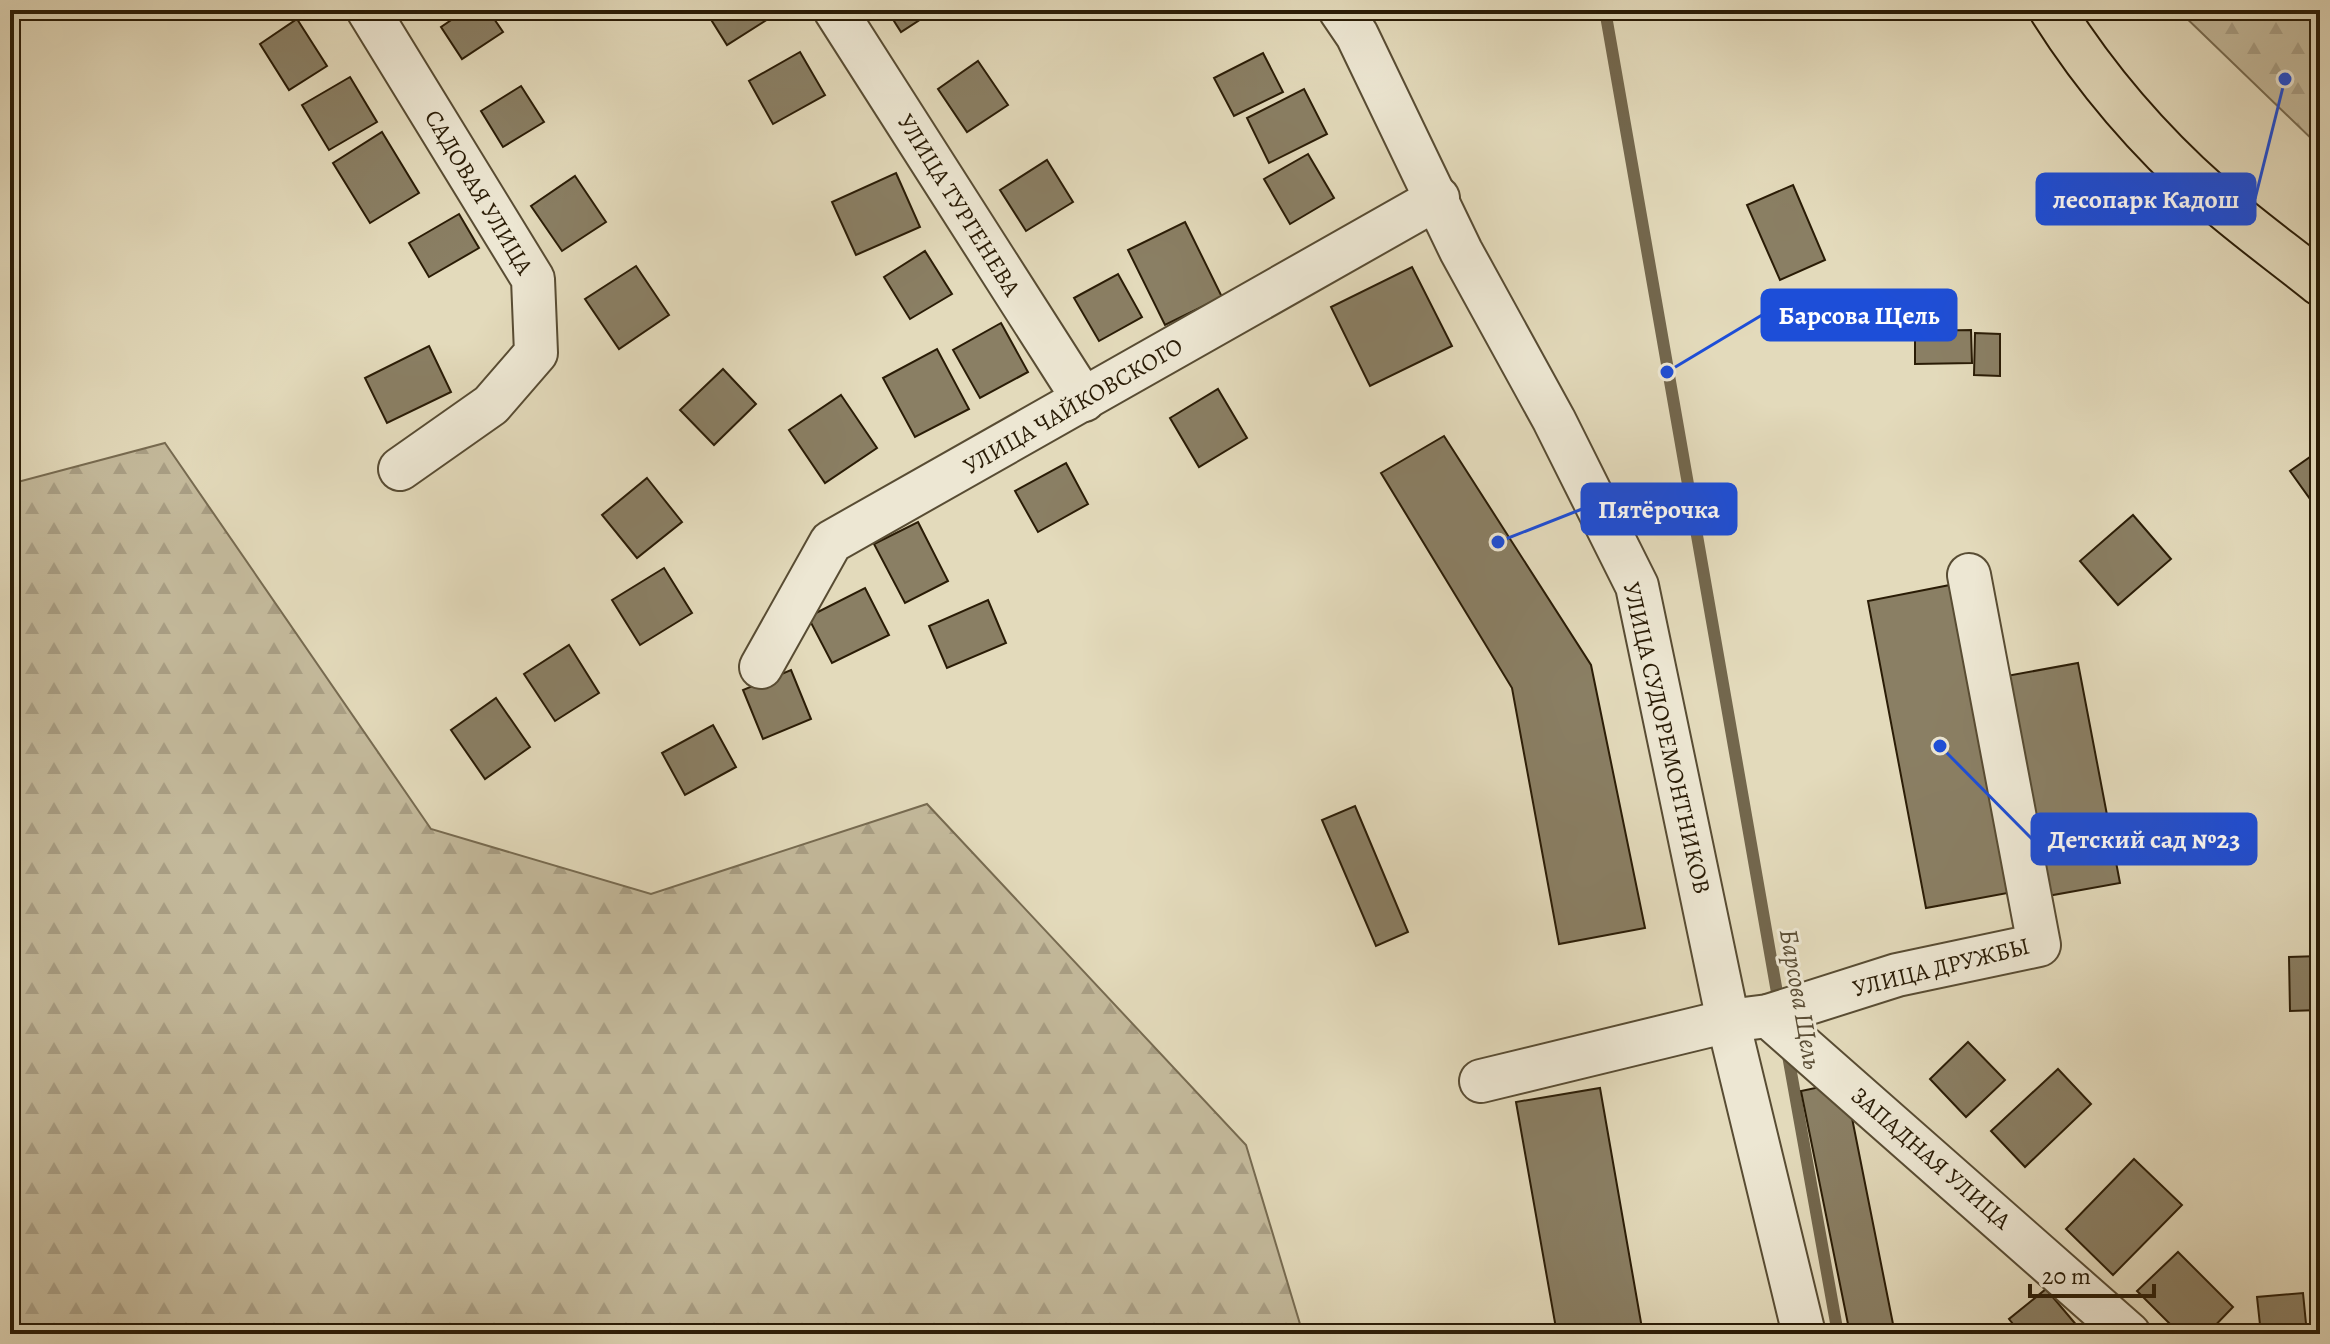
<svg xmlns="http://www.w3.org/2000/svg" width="2330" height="1344" font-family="Alegreya,serif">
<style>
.forest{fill:url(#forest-firs);stroke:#776b51;stroke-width:2}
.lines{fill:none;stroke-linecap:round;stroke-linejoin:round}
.stream{stroke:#73674d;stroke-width:12}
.building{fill:#8a7f64;stroke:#2a1c06;stroke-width:2}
.street-casing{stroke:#584c33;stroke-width:46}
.highway-casing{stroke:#2a1c06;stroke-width:48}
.street{stroke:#ede7d3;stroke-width:42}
.highway{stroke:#e3dabb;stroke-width:44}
.labels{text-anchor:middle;stroke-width:6;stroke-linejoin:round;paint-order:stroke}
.street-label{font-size:24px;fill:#2a1c06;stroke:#ede7d3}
.water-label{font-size:26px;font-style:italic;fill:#5b4e36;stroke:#ede7d3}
.leader{fill:none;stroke:#1d4ed8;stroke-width:3}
.callout-dot{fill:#1d4ed8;stroke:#ede7d3;stroke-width:3}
.callout{fill:#1d4ed8;stroke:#1d4ed8;stroke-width:3}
.callout-label{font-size:26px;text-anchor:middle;font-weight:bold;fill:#fff}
</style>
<defs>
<pattern id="forest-firs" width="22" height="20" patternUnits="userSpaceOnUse" patternTransform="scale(2)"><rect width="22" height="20" fill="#c4ba9c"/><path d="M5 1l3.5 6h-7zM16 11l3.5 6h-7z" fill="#a99f85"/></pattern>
</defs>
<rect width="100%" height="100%" fill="#e3dabb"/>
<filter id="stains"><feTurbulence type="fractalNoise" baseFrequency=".0025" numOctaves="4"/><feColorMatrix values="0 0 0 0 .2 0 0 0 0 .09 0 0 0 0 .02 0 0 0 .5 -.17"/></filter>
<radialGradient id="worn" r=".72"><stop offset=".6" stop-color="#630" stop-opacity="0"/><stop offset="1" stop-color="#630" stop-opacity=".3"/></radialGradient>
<g class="forest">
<polygon points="2178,10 2320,10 2320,147"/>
<polygon points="165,443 431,829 651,894 927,804 1246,1145 1303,1334 10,1334 10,484"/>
</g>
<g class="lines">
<g class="stream">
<polyline points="1605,10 1779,1004"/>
<polyline points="1787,1050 1838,1334"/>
</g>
</g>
<g class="building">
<polygon points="466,10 488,10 503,32 462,59 441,27"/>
<polygon points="705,10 769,10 773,16 727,45"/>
<polygon points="887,10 935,10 901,32"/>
<polygon points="297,19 327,66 289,90 260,44"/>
<polygon points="800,52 825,95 773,124 749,81"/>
<polygon points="1263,53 1283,92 1234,116 1214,78"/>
<polygon points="978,61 1008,105 967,132 938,89"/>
<polygon points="350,77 377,122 329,150 302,105"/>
<polygon points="521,86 544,122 503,147 481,111"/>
<polygon points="1304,89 1327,134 1269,163 1247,118"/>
<polygon points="382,132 419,193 370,223 333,163"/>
<polygon points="1308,154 1334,198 1290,224 1264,179"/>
<polygon points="1047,160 1073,202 1026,231 1000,190"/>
<polygon points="896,173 920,227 856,255 832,202"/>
<polygon points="575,176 606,222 562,251 531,206"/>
<polygon points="1793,185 1825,260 1780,280 1747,205"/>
<polygon points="459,214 479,248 429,277 409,243"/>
<polygon points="1185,222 1222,297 1165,325 1128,250"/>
<polygon points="925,251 952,294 910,319 884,277"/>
<polygon points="636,266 669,315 619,349 585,299"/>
<polygon points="1412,267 1452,346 1370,386 1331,307"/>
<polygon points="1118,274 1142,317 1099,341 1074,298"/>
<polygon points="1001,323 1028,372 980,398 953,350"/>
<polygon points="1971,330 1972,363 1915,364 1915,331"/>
<polygon points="1975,333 2000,334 2000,376 1974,375"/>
<polygon points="429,346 451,392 387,423 365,378"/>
<polygon points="937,349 969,409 915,437 883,378"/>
<polygon points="723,369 756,404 714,445 680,410"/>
<polygon points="1218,389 1247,438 1199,467 1170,418"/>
<polygon points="841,395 877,448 825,483 789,430"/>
<polygon points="1444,436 1591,665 1645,928 1559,944 1512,688 1381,473"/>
<polygon points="2320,450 2320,513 2290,471"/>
<polygon points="1066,463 1088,504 1038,532 1015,491"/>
<polygon points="647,478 682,522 637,558 602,515"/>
<polygon points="2133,515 2171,559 2118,605 2080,561"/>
<polygon points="918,522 948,581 905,603 874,544"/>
<polygon points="664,568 692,613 640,645 612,600"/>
<polygon points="1955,584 2013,892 1926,908 1868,601"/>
<polygon points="865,588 889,635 832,663 808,617"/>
<polygon points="988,600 1006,643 947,668 929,626"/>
<polygon points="569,645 599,693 555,721 524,674"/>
<polygon points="2078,663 2120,883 2042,897 2001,677"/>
<polygon points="791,670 811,719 763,739 743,690"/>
<polygon points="496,698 530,747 485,779 451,730"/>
<polygon points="713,725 736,767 685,795 662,753"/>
<polygon points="1355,806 1408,932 1376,946 1322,820"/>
<polygon points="2320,956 2320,1010 2290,1011 2289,957"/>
<polygon points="1968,1042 2005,1080 1966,1117 1930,1079"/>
<polygon points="2058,1069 2091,1104 2025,1167 1991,1131"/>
<polygon points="1820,1087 1852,1118 1895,1334 1850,1334 1801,1091"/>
<polygon points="1600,1088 1643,1334 1557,1334 1516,1102"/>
<polygon points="2134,1159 2182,1205 2113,1275 2066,1229"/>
<polygon points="2178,1252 2233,1307 2207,1334 2180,1334 2137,1291"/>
<polygon points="2046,1289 2084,1334 2021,1334 2009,1319"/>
<polygon points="2303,1293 2307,1334 2261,1334 2257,1297"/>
</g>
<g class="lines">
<defs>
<g id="street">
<polyline points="368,10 533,279 536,353 491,405 400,469"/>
<polyline points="835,10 1084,400"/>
<polyline points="1340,10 1357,35 1461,251 1554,420 1637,586 1728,1021 1804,1334"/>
<polyline points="761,667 831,542 1438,198"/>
<polyline points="1768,1016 2129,1334"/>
<polyline points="1481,1081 1728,1021 1768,1016 1897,975 2039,945 1969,575"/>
</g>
<path id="highway" d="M2052,10C2095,78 2150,142 2210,195C2245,226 2284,254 2320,283"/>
</defs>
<use href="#street" class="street-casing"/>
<use href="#highway" class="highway-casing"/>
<use href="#street" class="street"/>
<use href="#highway" class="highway"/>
</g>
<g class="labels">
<g class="street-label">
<text transform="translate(479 192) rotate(59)" y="8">САДОВАЯ УЛИЦА</text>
<text transform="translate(959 205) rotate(58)" y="8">УЛИЦА ТУРГЕНЕВА</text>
<text transform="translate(1073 406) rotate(-30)" y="8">УЛИЦА ЧАЙКОВСКОГО</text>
<text transform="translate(1667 738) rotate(77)" y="8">УЛИЦА СУДОРЕМОНТНИКОВ</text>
<text transform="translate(1941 967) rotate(-14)" y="8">УЛИЦА ДРУЖБЫ</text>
<text transform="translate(1931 1158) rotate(41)" y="8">ЗАПАДНАЯ УЛИЦА</text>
</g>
<g class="water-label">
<text transform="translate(1801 999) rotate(80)" y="9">Барсова Щель</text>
</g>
</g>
<path class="leader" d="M2285 79L2255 199M1667 372L1762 315M1498 542L1582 509M1940 746L2032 839"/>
<g class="callout-dot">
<circle cx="2285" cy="79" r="8"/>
<circle cx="1667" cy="372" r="8"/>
<circle cx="1498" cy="542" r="8"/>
<circle cx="1940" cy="746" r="8"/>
</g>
<g class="callout">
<rect x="2037" y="174" width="218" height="50" rx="8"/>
<rect x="1762" y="290" width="194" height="50" rx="8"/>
<rect x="1582" y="484" width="154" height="50" rx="8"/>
<rect x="2032" y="814" width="224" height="50" rx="8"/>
</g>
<g class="callout-label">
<text x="2146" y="208">лесопарк Кадош</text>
<text x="1859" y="324">Барсова Щель</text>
<text x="1659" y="518">Пятёрочка</text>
<text x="2144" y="848">Детский сад №23</text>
</g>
<rect width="2330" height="1344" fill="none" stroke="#e3dabb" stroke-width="40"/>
<rect x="12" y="12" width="2306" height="1320" fill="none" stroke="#2a1c06" stroke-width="4"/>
<rect x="20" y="20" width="2290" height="1304" fill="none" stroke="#2a1c06" stroke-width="2"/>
<path d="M2030 1284v12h124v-12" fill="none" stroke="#2a1c06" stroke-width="4"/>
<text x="2042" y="1284" font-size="24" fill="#2a1c06" stroke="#ede7d3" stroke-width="6" paint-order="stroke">20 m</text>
<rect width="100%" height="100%" filter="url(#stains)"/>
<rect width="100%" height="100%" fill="url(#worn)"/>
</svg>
